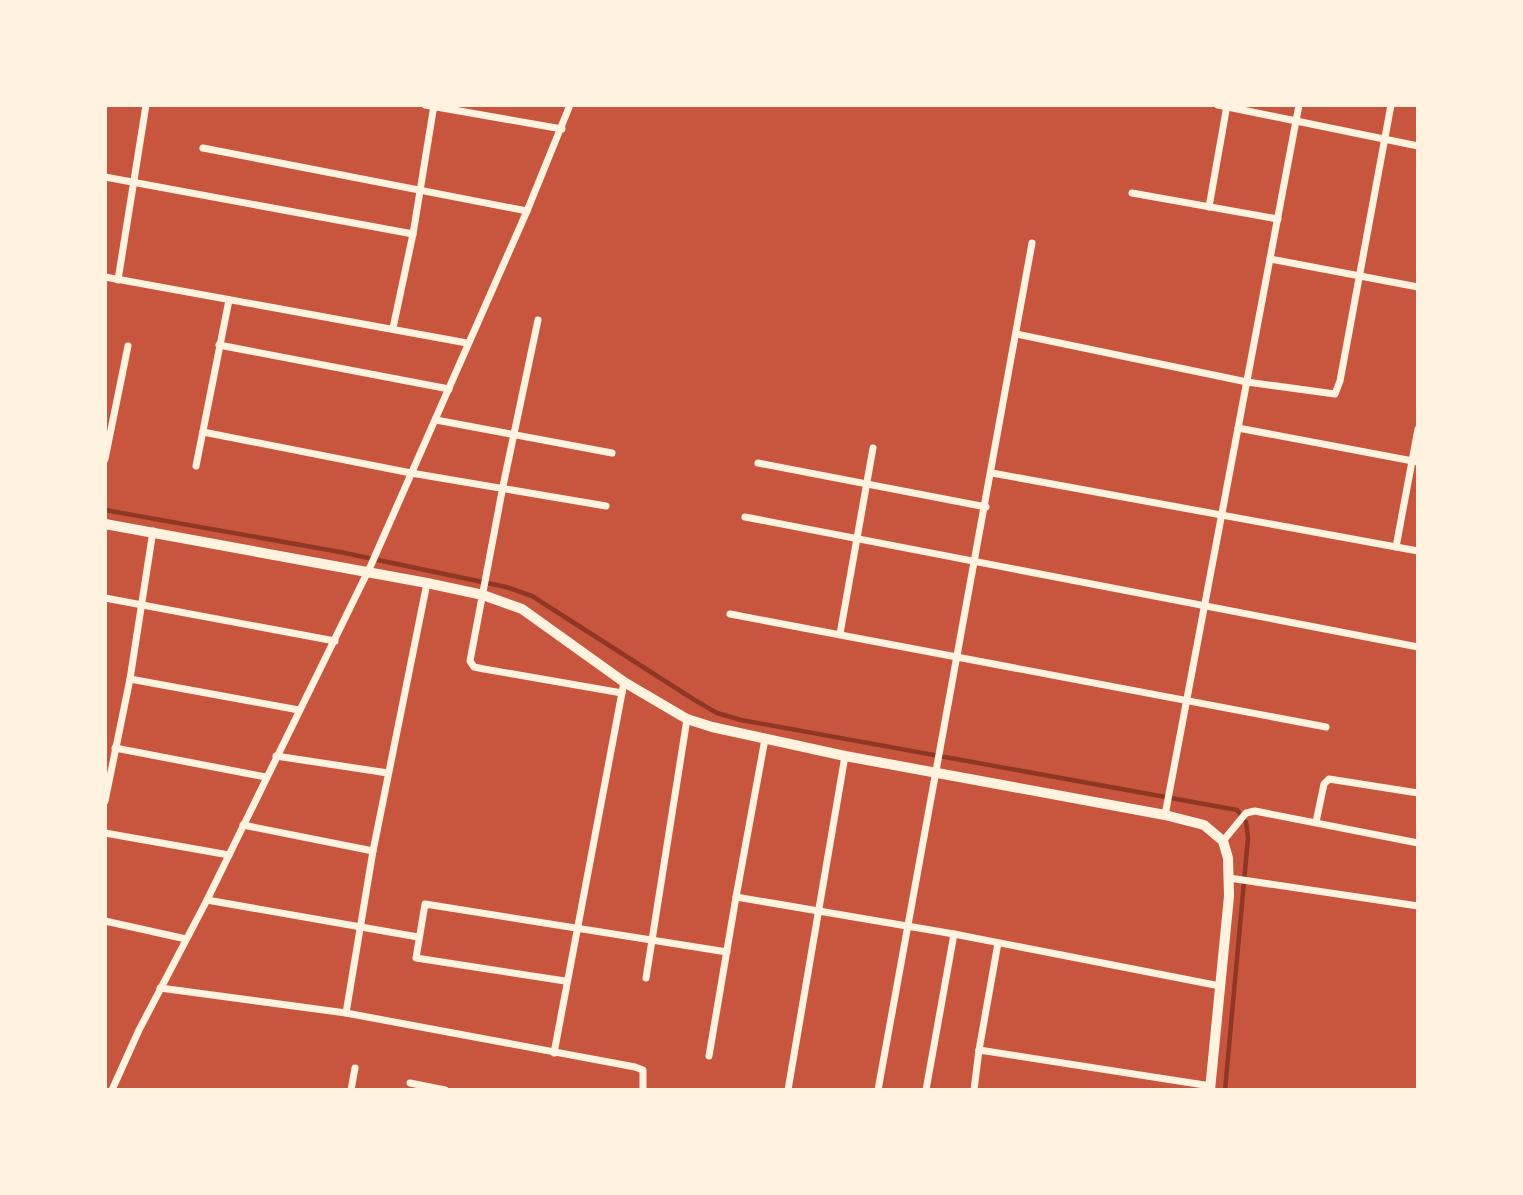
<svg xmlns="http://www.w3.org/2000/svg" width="1523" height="1195" font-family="Bitter,serif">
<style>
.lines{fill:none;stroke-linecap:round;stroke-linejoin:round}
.stream{stroke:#8f3625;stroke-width:4.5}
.minor{stroke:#fff3e0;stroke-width:7}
.tertiary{stroke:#fff3e0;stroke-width:10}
</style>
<rect width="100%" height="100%" fill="#c8553d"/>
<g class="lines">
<polyline class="stream" points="105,510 340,552 506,587 532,596 693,699 717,713 741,720 1237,810 1246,822 1248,838 1225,1090"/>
<g class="minor">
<polyline points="425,105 562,129"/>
<polyline points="1218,105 1418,146"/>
<polyline points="203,148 527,211"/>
<polyline points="105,177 413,234"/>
<polyline points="1132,193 1278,219"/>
<polyline points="1209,207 1227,105"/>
<polyline points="1270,259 1418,287"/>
<polyline points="105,277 467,343"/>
<polyline points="118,280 146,105"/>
<polyline points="538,320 503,486 470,661 474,667 484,669 622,693"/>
<polyline points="393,328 413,234 434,105"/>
<polyline points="1016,334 1247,382 1335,394 1340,381 1391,105"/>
<polyline points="219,345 449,389"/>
<polyline points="436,420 612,453"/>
<polyline points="1238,428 1418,462"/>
<polyline points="203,432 411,473 606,506"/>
<polyline points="105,459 128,346"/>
<polyline points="758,463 986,507"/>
<polyline points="196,466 229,300"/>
<polyline points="992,473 1418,551"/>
<polyline points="745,517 1418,647"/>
<polyline points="1396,547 1418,429"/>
<polyline points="105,598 335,641"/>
<polyline points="730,614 1326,727"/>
<polyline points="840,634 873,448"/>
<polyline points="130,679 299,710"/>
<polyline points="765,739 736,897 954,934 1220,986"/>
<polyline points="115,748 266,777"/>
<polyline points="276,756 388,773"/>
<polyline points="105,801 130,679 153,531"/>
<polyline points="1165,815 1299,105"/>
<polyline points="1316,822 1324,784 1329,779 1418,793"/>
<polyline points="243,825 373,851"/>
<polyline points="105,833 229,855"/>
<polyline points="1223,841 1246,813 1255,811 1418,843"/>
<polyline points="1229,878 1418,906"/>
<polyline points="207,900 418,937"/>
<polyline points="105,921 186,939"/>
<polyline points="646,978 687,719"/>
<polyline points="565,981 416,958 425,904 727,952"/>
<polyline points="160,988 346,1013 635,1067 643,1070 643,1090"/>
<polyline points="346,1013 373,851 427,583"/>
<polyline points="979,1050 998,943"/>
<polyline points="554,1053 624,682"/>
<polyline points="709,1056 736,897"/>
<polyline points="410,1083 445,1090"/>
<polyline points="112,1090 139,1030 207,900 371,565 527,211 570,105"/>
<polyline points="351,1090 355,1068"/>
<polyline points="788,1090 845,756"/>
<polyline points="878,1090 1032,243"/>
<polyline points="926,1090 954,934"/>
<polyline points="974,1090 979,1050 1211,1086"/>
</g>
<polyline class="tertiary" points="105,524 427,583 483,595 522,609 624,682 687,719 712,727 845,756 1165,815 1204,825 1223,841 1228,858 1229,896 1210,1090"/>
</g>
<rect width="1523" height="1195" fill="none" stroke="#fff3e0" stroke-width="214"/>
</svg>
